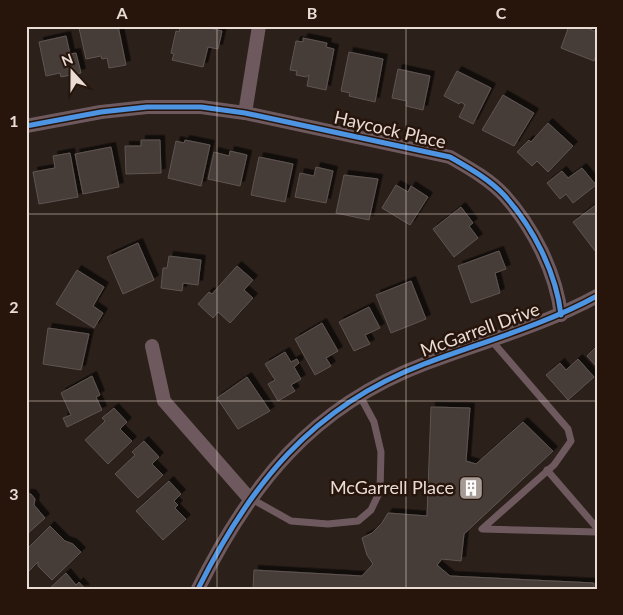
<svg xmlns="http://www.w3.org/2000/svg" width="623" height="615" font-family="Lato,sans-serif">
<style>
.building{fill:#473c39;stroke:#5f5551;filter:url(#shadow)}
.lines{fill:none;stroke-linecap:round;stroke-linejoin:round}
.lane{stroke:#6e5a5e;stroke-width:7}
.street{stroke:#6e5a5e;stroke-width:14}
.cycleway-casing{stroke:#27150b;stroke-width:8}
.cycleway{stroke:#4d94e3;stroke-width:5}
.grid{fill:none;stroke:#e9dcd5;stroke-width:1;stroke-opacity:0.55}
.labels{text-anchor:middle;stroke-width:5;stroke-linejoin:round;paint-order:stroke}
.street-label{font-size:18px;fill:#e9dcd5;stroke:#27150b}
.poi-label{font-size:18px;fill:#e9dcd5;stroke:#27150b;text-anchor:end}
.neatline{fill:none;stroke:#e9dcd5;stroke-width:2}
.grid-label{font-size:16px;text-anchor:middle;font-weight:bold;fill:#e9dcd5}
</style>
<defs>
<filter id="shadow"><feDropShadow dx="4.5" dy="-4.5" stdDeviation="0" flood-color="#0009"/></filter>
</defs>
<rect width="100%" height="100%" fill="#2b201a"/>
<g class="building">
<polygon points="88,26 118,26 126,65 109,68 107,58 102,59 101,56 86,59 79,28"/>
<polygon points="180,26 200,26 222,31 218,49 208,47 203,67 172,60 174,54 171,53 176,31 179,32"/>
<polygon points="569,26 591,26 589,29 597,32 597,53 594,61 561,48"/>
<polygon points="66,36 70,54 76,53 81,73 61,77 60,73 46,76 39,42"/>
<polygon points="303,38 327,43 326,47 334,49 326,90 307,86 309,75 306,77 296,75 297,71 290,70 296,41 303,42"/>
<polygon points="349,52 383,59 375,102 349,96 350,93 341,91"/>
<polygon points="398,69 430,76 423,110 406,106 407,101 392,98"/>
<polygon points="457,71 491,88 473,124 459,117 465,105 461,102 459,104 444,96"/>
<polygon points="503,95 534,113 514,146 482,130"/>
<polygon points="548,123 573,146 548,172 537,161 532,166 517,152 529,140 531,142"/>
<polygon points="141,140 160,140 161,173 126,174 125,146 141,146"/>
<polygon points="185,140 210,145 201,186 168,178 176,141 184,143"/>
<polygon points="111,147 119,187 83,194 75,154"/>
<polygon points="230,151 247,155 240,186 208,179 214,152 229,156"/>
<polygon points="70,153 78,197 39,204 33,172 55,168 53,156"/>
<polygon points="259,157 293,164 285,202 251,195"/>
<polygon points="316,167 333,171 326,203 295,197 300,173 314,176"/>
<polygon points="582,168 596,185 573,203 566,194 560,199 547,183 562,171 568,178"/>
<polygon points="344,175 378,179 369,220 336,213"/>
<polygon points="396,185 408,192 411,186 428,197 410,225 382,208"/>
<polygon points="597,204 597,249 595,251 573,222"/>
<polygon points="461,207 473,223 469,226 478,238 454,257 433,229"/>
<polygon points="138,243 154,280 123,294 107,257"/>
<polygon points="499,251 506,269 495,273 500,293 471,303 458,266"/>
<polygon points="169,256 201,260 198,285 183,283 182,291 161,288 163,268 167,268"/>
<polygon points="237,266 253,280 244,290 253,298 230,323 218,312 213,318 198,304 209,292 212,294"/>
<polygon points="77,270 104,287 93,306 103,313 94,328 56,304"/>
<polygon points="411,281 426,319 391,333 376,295"/>
<polygon points="369,307 380,328 365,335 370,344 354,351 339,322"/>
<polygon points="322,323 338,351 326,358 331,366 315,375 295,339"/>
<polygon points="48,328 89,334 81,370 43,364"/>
<polygon points="597,346 597,367 587,356"/>
<polygon points="285,352 291,362 297,359 299,363 294,367 301,379 291,385 295,391 278,401 268,384 275,380 265,364"/>
<polygon points="578,359 594,377 568,400 546,375 560,363 566,370"/>
<polygon points="92,376 100,395 96,397 102,410 67,427 63,418 71,415 61,393"/>
<polygon points="247,377 270,411 238,429 217,398"/>
<polygon points="431,407 470,408 466,461 476,464 523,422 553,451 464,534 461,561 442,559 437,565 450,576 594,583 594,589 253,589 254,570 362,576 373,564 367,555 362,538 372,533 382,523 388,513 427,516"/>
<polygon points="114,408 127,422 120,429 132,441 108,464 85,440 105,421 102,418"/>
<polygon points="144,441 159,457 152,464 163,475 138,498 115,474 135,455 132,452"/>
<polygon points="169,481 181,494 174,501 178,505 175,508 186,519 163,540 136,511"/>
<polygon points="26,494 31,494 35,499 34,505 45,518 26,535"/>
<polygon points="50,526 65,541 73,544 81,552 52,580 38,566 38,562 28,572 26,571 26,550"/>
<polygon points="66,573 76,585 79,582 85,589 49,589"/>
</g>
<g class="lines">
<g class="lane">
<polyline points="491,340 568,429 571,441 554,465 482,529 597,532"/>
<polyline points="547,470 597,528"/>
<polyline points="250,498 291,521 328,524 358,521 371,510 380,491 381,452 374,422 360,396"/>
</g>
<g class="street">
<polyline points="245,113 259,26"/>
<path d="M26,126L101,112L147,107H201L245,113L450,157C469,168 489,179 504,195C533,227 556,272 561,315"/>
<polyline points="152,346 164,401 249,498"/>
<path d="M198,589C250,485 311,407 424,364C482,342 542,326 597,296"/>
</g>
<defs>
<g id="cycleway">
<path d="M26,126L101,112L147,107H201L245,113L450,157C469,168 489,179 504,195C533,227 556,272 561,315"/>
<path d="M198,589C250,485 311,407 424,364C482,342 542,326 597,296"/>
</g>
</defs>
<use href="#cycleway" class="cycleway-casing"/>
<use href="#cycleway" class="cycleway"/>
</g>
<path class="grid" d="M217,26V589M406,26V589M26,214H597M26,401H597"/>
<defs>
<symbol id="building-square" viewBox="-11 -11 22 22"><rect x="-9" y="-9" width="18" height="18" rx="4" fill="#a69a94" stroke="#27150b"/><path d="M-4-6H4V6H1V3H-1V6H-4ZM-2.5-4.3h1.7v1.8h-1.7ZM.8-4.3h1.7v1.8H.8ZM-2.5-1h1.7V.8h-1.7ZM.8-1h1.7V.8H.8Z" fill="#fff"/></symbol>
</defs>
<g fill-rule="evenodd">
<use href="#building-square" x="457" y="474" width="28" height="28"/>
</g>
<g class="labels">
<g class="street-label">
<text transform="translate(390 130) rotate(13)" y="6">Haycock Place</text>
<text transform="translate(480 330) rotate(-20)" y="6">McGarrell Drive</text>
</g>
<g class="poi-label">
<text x="454" y="494">McGarrell Place</text>
</g>
</g>
<rect width="623" height="615" fill="none" stroke="#27150b" stroke-width="55"/>
<g transform="translate(72 72) rotate(339)" stroke="#27150b" stroke-width="4" paint-order="stroke">
<path d="M0-4L9 19L0 12L-9 19Z" fill="#e9dcd5"/>
<text y="-8" font-size="14" font-weight="bold" text-anchor="middle" fill="#e9dcd5">N</text>
</g>
<rect x="28" y="28" width="568" height="560" class="neatline"/>
<g class="grid-label">
<text x="122" y="19">A</text>
<text x="312" y="19">B</text>
<text x="501" y="19">C</text>
<text x="14" y="127">1</text>
<text x="14" y="313">2</text>
<text x="14" y="500">3</text>
</g>
</svg>
